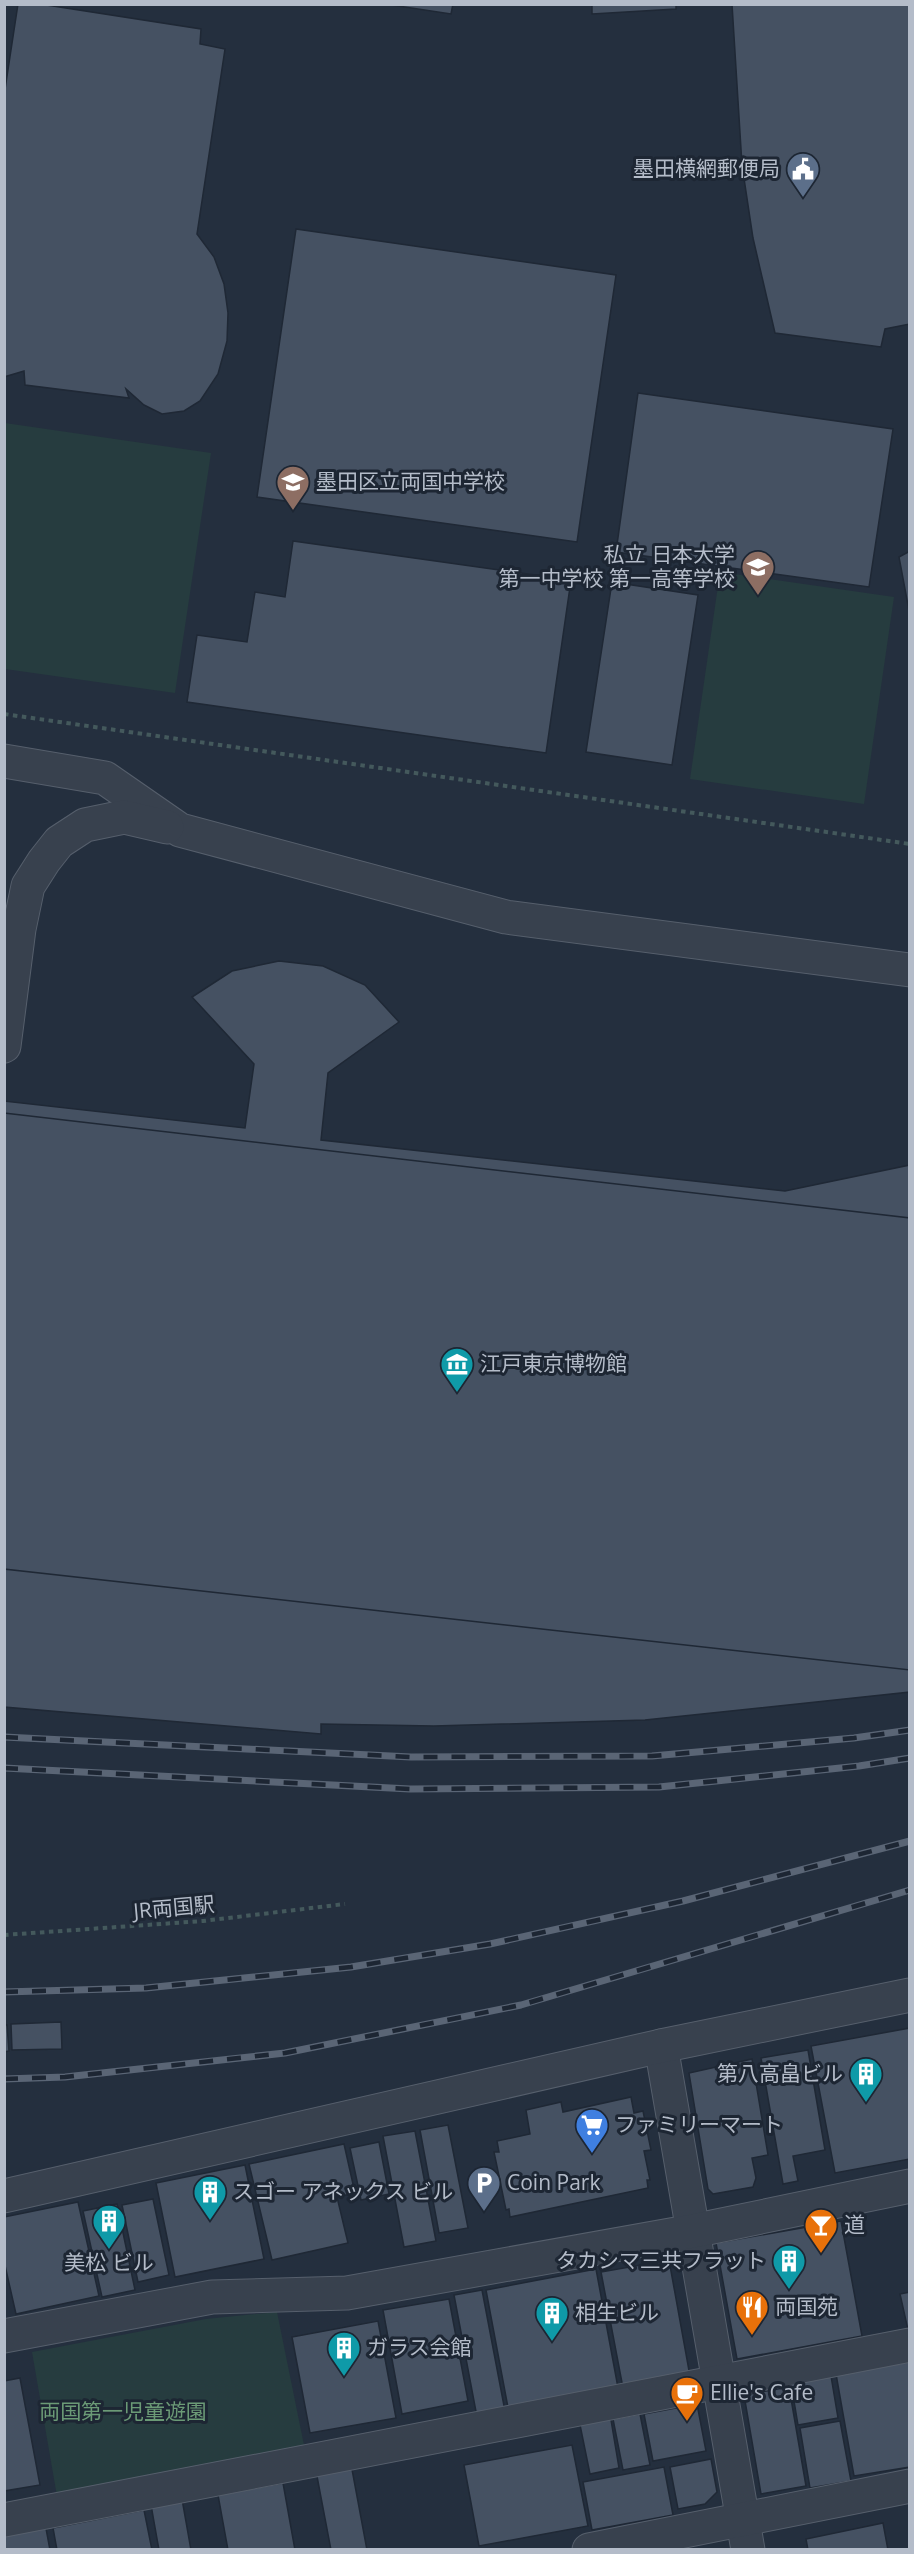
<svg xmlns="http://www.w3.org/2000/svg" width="914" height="2554" font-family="'Open Sans','Noto Sans JP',sans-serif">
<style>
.green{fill:#263c3f}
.building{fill:#455162;stroke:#1f2835;stroke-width:1.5}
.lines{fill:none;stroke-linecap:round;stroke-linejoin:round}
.minor-casing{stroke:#565f6c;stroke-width:35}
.path{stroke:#44595c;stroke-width:4;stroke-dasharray:4.5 4.5;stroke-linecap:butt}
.minor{stroke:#38414e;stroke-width:33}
.rail-casing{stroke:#5a6575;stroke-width:7}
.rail{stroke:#1d2633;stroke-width:4.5;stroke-dasharray:14;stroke-linecap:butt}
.labels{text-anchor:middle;stroke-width:6;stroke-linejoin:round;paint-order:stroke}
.poi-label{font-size:21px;fill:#b4bcc9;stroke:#1d2633;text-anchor:start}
.street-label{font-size:21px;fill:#b4bcc9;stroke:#1d2633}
.park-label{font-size:21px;fill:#6b9a76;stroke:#1d2633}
</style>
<rect width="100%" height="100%" fill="#242f3e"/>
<g class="green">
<polygon points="5,423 211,453 175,693 5,669"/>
<polygon points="720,572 894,597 864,804 690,779"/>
<polygon points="277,2312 306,2455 58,2502 32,2352 206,2319"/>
</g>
<g class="building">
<polygon points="18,4 40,4 201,29 200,44 225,49 197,234 214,257 224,284 228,313 227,341 218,374 200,401 184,411 162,414 144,405 126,389 129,398 25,385 24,371 4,377 4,96"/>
<polygon points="385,4 453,4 451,14"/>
<polygon points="592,4 676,4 676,9 592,14"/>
<polygon points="732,4 910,4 910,324 885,329 881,347 775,333 753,238 742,165"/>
<polygon points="296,229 616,275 577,542 257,497"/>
<polygon points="638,393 893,429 869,587 616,552"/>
<polygon points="293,541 571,580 546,753 187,702 197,635 247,642 255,592 285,597"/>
<polygon points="910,551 910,616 899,557"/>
<polygon points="612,582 698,595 672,765 586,752"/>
<polygon points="279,961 323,966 365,985 399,1022 328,1073 321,1140 785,1191 910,1165 910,1692 645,1720 434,1726 321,1724 321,1734 4,1707 4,1101 245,1128 254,1064 192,997 232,971"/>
<polygon points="4,1113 910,1218 910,1670 4,1569"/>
<polygon points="61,2022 62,2049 12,2050 11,2024"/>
<polygon points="4,2025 7,2025 9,2051 4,2052"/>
<polygon points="910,2028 910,2159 835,2173 811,2046"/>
<polygon points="808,2050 825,2150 793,2156 798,2181 783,2184 761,2058"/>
<polygon points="752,2059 768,2155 752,2158 756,2178 753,2187 713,2194 708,2189 689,2073"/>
<polygon points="631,2097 634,2113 643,2111 651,2150 644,2151 650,2180 647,2180 648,2188 510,2217 509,2209 506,2210 494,2152 499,2152 497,2141 530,2134 526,2110 561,2102 563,2112"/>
<polygon points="448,2125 468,2228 439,2233 420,2130"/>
<polygon points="415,2131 436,2241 404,2247 383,2136"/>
<polygon points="379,2142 389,2194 361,2200 350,2148"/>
<polygon points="344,2144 355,2193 337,2197 348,2243 272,2260 249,2164"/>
<polygon points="245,2165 264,2259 175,2277 156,2183"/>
<polygon points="153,2199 169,2275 138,2282 122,2205"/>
<polygon points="78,2202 99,2296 16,2314 4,2261 4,2217"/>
<polygon points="117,2204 135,2290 102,2297 83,2211"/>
<polygon points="841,2221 862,2336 737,2359 716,2243"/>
<polygon points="669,2260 690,2376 623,2388 601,2272"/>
<polygon points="596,2269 619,2393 509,2413 486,2290"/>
<polygon points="482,2290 505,2411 477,2417 454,2295"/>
<polygon points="910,2292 910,2330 908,2330 900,2294"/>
<polygon points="449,2299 468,2401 402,2414 383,2310"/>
<polygon points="378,2321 396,2418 310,2433 292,2337"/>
<polygon points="909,2362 910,2467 854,2476 836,2374"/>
<polygon points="831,2376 838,2418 798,2425 791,2383"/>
<polygon points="20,2378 40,2485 4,2491 4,2381"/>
<polygon points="789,2387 806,2486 761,2494 744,2395"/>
<polygon points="697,2404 706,2451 653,2461 644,2414"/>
<polygon points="610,2414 619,2468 590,2474 579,2420"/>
<polygon points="640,2414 650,2465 623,2470 613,2419"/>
<polygon points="840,2421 851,2481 810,2488 800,2428"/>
<polygon points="572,2445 588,2526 479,2546 464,2465"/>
<polygon points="711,2459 717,2492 705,2504 678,2509 670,2467"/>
<polygon points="351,2464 367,2550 331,2550 316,2471"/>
<polygon points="664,2467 673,2515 592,2530 583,2482"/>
<polygon points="283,2483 295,2550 228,2550 218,2495"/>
<polygon points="182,2499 191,2550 159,2550 151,2505"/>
<polygon points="144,2510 152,2550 57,2550 53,2528"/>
<polygon points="45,2523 50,2550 4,2550 4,2530"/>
<polygon points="883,2523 888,2550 808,2550 806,2539"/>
</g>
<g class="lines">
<defs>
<g id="minor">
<polyline points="4,761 105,778 180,830 506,917 910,970"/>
<polyline points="4,1046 19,929 28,886 44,861 59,842 85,825 124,817 167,827"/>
<polyline points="661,2046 748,2550"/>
<polyline points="4,2196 661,2046 910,1995"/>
<polyline points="4,2336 212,2297 347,2293 693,2231 910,2186"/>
<polyline points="4,2520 910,2345"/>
<polyline points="589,2550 910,2486"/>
</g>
</defs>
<use href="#minor" class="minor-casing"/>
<g class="path">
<polyline points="4,714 910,844"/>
<polyline points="4,1935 203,1921 345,1904"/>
</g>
<use href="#minor" class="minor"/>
<defs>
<g id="rail">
<polyline points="4,1737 411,1757 652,1756 854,1738 910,1730"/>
<polyline points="4,1768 410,1789 659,1787 859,1766 910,1758"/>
<polyline points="4,1992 146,1988 351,1967 490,1944 683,1901 910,1841"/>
<polyline points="4,2079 65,2077 285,2053 521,2005 910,1890"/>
</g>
</defs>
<use href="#rail" class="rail-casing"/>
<use href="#rail" class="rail"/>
</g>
<defs>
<symbol id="civic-pin" viewBox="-11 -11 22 30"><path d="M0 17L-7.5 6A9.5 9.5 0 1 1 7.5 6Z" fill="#5c6f8a" stroke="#1d2633"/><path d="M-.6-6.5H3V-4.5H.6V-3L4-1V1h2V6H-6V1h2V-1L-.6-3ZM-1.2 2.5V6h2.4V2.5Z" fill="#fff"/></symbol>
<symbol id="school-pin" viewBox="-11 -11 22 30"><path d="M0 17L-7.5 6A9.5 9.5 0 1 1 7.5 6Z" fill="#8d6e63" stroke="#1d2633"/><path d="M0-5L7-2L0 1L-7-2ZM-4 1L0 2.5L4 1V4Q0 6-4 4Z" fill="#fff"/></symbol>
<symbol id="museum-pin" viewBox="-11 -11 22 30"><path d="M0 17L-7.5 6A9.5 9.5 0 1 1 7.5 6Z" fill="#0f9aa8" stroke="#1d2633"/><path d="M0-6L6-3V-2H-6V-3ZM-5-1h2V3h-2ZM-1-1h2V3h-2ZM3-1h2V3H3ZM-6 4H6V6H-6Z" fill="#fff"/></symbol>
<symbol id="building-pin" viewBox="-11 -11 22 30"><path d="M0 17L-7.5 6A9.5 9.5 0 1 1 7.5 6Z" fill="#0f9aa8" stroke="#1d2633"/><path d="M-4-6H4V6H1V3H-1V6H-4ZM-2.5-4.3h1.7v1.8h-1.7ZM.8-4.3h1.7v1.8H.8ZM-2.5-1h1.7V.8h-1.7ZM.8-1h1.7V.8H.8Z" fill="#fff"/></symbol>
<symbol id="supermarket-pin" viewBox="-11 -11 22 30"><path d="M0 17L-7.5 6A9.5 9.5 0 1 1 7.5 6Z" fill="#3f7fe0" stroke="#1d2633"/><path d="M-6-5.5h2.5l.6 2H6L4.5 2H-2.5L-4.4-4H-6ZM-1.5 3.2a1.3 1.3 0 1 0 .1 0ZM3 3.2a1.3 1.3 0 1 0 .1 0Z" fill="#fff"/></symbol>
<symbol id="parking-pin" viewBox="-11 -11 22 30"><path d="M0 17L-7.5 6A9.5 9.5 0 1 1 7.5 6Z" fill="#5c6f8a" stroke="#1d2633"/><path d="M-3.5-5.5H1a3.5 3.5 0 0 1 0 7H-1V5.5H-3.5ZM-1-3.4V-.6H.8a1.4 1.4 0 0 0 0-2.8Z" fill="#fff"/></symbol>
<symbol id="bar-pin" viewBox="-11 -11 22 30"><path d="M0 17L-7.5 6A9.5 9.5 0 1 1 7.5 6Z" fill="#e8710a" stroke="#1d2633"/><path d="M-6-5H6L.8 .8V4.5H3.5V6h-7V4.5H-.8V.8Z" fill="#fff"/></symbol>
<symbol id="restaurant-pin" viewBox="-11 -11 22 30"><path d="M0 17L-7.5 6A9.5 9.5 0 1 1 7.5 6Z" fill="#e8710a" stroke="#1d2633"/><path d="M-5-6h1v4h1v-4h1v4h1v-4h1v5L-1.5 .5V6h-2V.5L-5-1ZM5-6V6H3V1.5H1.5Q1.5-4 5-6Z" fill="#fff"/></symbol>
<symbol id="cafe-pin" viewBox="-11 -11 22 30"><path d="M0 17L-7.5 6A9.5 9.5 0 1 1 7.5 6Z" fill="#e8710a" stroke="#1d2633"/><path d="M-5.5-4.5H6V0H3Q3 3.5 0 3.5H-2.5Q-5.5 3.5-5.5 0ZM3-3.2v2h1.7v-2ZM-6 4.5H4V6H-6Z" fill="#fff"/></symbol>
</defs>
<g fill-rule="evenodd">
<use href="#civic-pin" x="784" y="150" width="38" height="52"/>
<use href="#school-pin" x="274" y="463" width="38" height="52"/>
<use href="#school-pin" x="739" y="548" width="38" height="52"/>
<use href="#museum-pin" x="438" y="1345" width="38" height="52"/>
<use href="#building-pin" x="847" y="2055" width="38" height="52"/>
<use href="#supermarket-pin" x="573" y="2106" width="38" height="52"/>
<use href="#parking-pin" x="465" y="2164" width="38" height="52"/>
<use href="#building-pin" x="191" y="2173" width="38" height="52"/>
<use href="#building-pin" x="90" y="2202" width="38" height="52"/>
<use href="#bar-pin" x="802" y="2206" width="38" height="52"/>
<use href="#building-pin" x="770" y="2242" width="38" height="52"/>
<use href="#restaurant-pin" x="733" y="2288" width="38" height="52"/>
<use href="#building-pin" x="533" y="2294" width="38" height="52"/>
<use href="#building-pin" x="325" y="2329" width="38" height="52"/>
<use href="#cafe-pin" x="668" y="2374" width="38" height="52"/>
</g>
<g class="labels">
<g class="poi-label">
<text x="780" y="176" text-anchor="end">墨田横網郵便局</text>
<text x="316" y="489">墨田区立両国中学校</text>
<text x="735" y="562" text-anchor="end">私立 日本大学<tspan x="735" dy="24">第一中学校 第一高等学校</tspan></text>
<text x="480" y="1371">江戸東京博物館</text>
<text x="843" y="2081" text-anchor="end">第八高畠ビル</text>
<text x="615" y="2132">ファミリーマート</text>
<text x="507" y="2190">Coin Park</text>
<text x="233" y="2199">スゴー アネックス ビル</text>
<text x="844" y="2232">道</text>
<text x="766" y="2268" text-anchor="end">タカシマ三共フラット</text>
<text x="109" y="2270" text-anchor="middle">美松 ビル</text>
<text x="775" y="2314">両国苑</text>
<text x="575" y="2320">相生ビル</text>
<text x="367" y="2355">ガラス会館</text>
<text x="710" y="2400">Ellie's Cafe</text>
</g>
<g class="street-label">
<text transform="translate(174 1908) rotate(-5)" y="7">JR両国駅</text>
</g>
<g class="park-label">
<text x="123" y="2419">両国第一児童遊園</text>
</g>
</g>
<rect width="914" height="2554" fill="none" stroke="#b4bcc9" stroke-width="12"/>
</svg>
